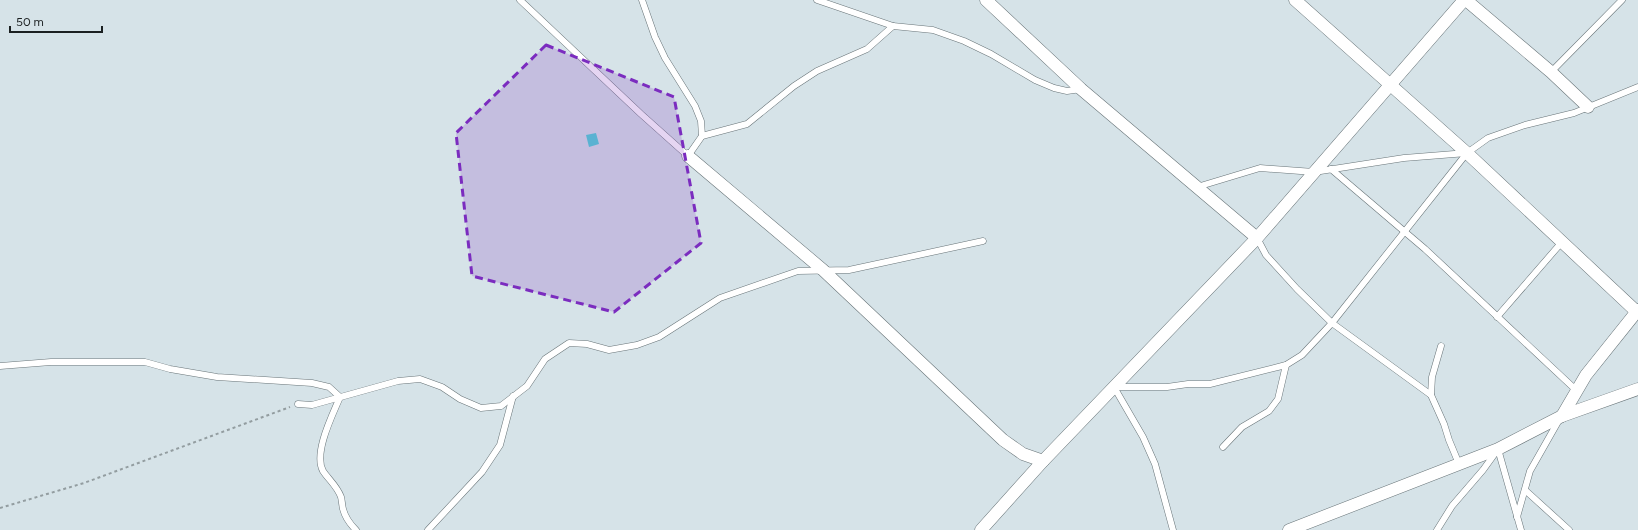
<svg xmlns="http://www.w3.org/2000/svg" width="1638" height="530" font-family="Figtree,sans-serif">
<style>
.building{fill:#52d4d7}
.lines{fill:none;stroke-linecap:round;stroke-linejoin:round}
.lane-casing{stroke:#687478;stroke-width:7}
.street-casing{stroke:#687478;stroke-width:13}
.path{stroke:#939da0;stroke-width:2;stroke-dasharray:3 3;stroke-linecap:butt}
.lane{stroke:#fff;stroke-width:6}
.street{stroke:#fff;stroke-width:12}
.marked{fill:#7b2cbf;fill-opacity:0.2;stroke:#7b2cbf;stroke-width:3;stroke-dasharray:8 5;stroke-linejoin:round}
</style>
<rect width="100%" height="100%" fill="#d6e3e8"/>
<polygon class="building" points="596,133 599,144 589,147 586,135"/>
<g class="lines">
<defs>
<g id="lane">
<polyline points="520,0 641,114 688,156 702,136 701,121 695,106 665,58 655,37 642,0"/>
<polyline points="817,0 893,26 933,30 964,41 991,54 1035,80 1054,88 1067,91 1081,89"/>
<polyline points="1551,72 1622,0"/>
<polyline points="702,136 747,124 794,86 817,71 867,49 893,26"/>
<polyline points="1331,169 1425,249 1576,390"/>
<polyline points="1197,187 1260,168 1314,172 1404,158 1467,153 1488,138 1525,125 1574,113 1638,87"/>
<polyline points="1257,238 1266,255 1297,289 1332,323 1467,153"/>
<polyline points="1497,317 1562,242"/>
<polyline points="1441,346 1432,377 1431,395 1444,424 1449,440 1459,464"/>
<path d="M0,366L51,362H145L170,369L217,377L312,383L329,387L340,397C333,414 313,453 323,471C329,480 337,486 341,497C342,501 342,505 343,509C345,517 350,524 356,530"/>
<polyline points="1114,387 1143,437 1155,464 1173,530"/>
<polyline points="1115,387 1167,387 1188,384 1210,384 1286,365 1302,355 1332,323 1431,395"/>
<polyline points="298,404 312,405 398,381 420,379 442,387 460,399 481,408 501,406 527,386 545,359 569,343 587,344 609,350 637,345 659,337 720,298 798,271 849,270 983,241"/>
<polyline points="1223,447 1242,427 1269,411 1278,399 1286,365"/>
<polyline points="1498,449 1521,530"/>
<polyline points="1525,490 1569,530"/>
<polyline points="1517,517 1530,471 1559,420"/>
<polyline points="428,530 482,472 500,445 513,396"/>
<polyline points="1437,530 1452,506 1483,470 1496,452"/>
</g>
<g id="street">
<polyline points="986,0 1081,89 1257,238"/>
<polyline points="1295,0 1467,153 1638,313"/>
<polyline points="1466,0 1551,72 1588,107"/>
<polyline points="688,156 823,270 1003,440 1023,454 1043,461"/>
<polyline points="1562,416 1586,375 1638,310"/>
<polyline points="981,530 1043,461 1257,238 1464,0"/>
<polyline points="1289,530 1498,449 1562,416 1638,389"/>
</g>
</defs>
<use href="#lane" class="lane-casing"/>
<use href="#street" class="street-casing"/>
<polyline class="path" points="0,508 84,483 290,407"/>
<use href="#lane" class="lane"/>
<use href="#street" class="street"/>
</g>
<path class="marked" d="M546,45L674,97L701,243L614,312L472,276L456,133Z"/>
<path d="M10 26v6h92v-6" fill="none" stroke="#1b2021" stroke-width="2"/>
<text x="16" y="26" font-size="12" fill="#1b2021" stroke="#d6e3e8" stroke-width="3" paint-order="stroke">50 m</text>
</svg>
